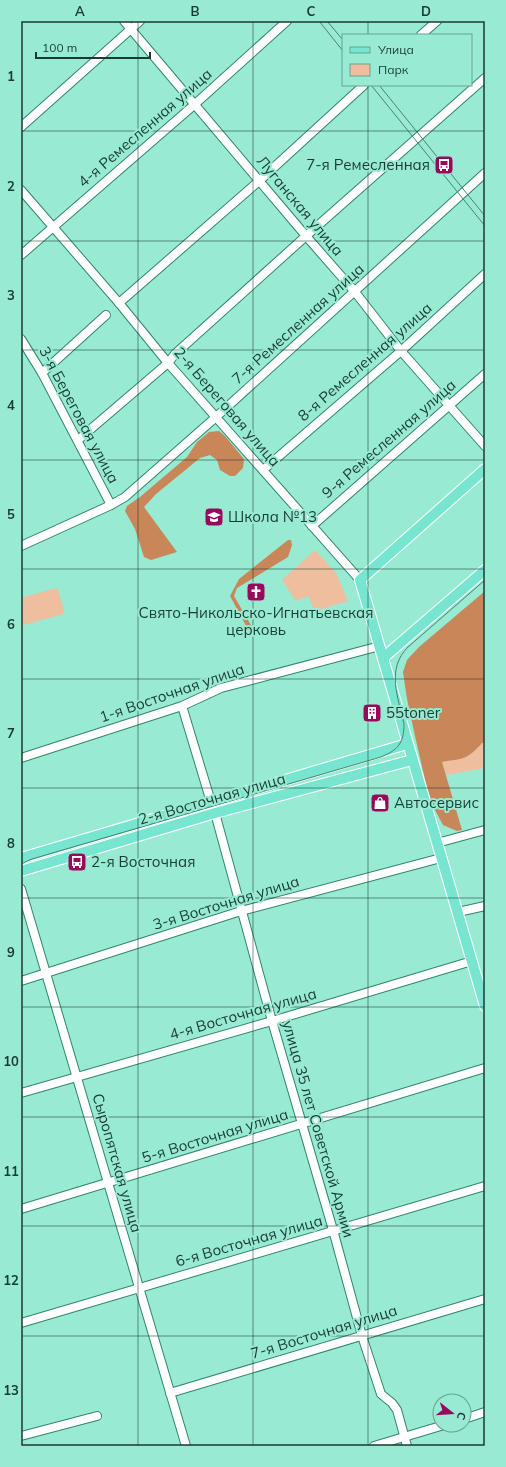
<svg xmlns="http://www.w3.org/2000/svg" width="506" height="1467" font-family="Mulish,sans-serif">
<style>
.green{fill:#efbe9e}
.forest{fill:#c88659}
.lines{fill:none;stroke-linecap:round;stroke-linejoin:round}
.minor-casing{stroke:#318571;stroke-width:10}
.major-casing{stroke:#fff;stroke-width:12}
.minor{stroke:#fff;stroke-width:8}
.major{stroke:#77e5d0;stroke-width:10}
.tram{stroke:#4c8173;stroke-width:1}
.grid{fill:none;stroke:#193b32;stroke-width:1;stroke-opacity:0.55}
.labels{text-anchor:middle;stroke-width:4;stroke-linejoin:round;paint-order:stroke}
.street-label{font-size:15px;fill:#193b32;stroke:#98ead3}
.poi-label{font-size:15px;fill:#193b32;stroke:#98ead3;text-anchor:start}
.neatline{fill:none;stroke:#193b32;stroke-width:1.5}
.grid-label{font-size:13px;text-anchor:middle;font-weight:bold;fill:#193b32}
</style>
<rect width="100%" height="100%" fill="#98ead3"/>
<g class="green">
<polygon points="315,550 336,573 348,601 315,611 308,596 296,601 282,580"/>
<polygon points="56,588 58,590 64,611 63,614 24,625 22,623 21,598"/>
<path d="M482,743H485V768L446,775L442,761C462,759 468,759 482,743Z"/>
</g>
<g class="forest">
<polygon points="219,431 225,436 244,459 243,468 235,476 230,476 220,470 217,460 210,455 200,458 156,494 144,507 177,552 151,560 144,557 135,529 125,511 127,506 140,497 187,457 197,442 209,432"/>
<polygon points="288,540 291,540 292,545 288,557 237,588 234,596 252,627 254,632 251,635 230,596 239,579"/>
<path d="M485,591V743H482C466,761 463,758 442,762L462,830L457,831L443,825L435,810L427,788L415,736L407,699L403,672L407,660L419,647Z"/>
</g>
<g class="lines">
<defs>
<g id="minor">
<polyline points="124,21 306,236 355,292 401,351 485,446"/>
<polyline points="421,35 437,21"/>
<polyline points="21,127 140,21"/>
<polyline points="21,190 119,303 168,363 360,580"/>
<polyline points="21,255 194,105 287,21"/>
<polyline points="119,303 259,181 364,85"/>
<polyline points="21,339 42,373 111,505"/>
<polyline points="42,373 106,315"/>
<polyline points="78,440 168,363 175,354 306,236 485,78"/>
<polyline points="263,470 401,351 485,274"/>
<polyline points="312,526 485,374"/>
<polyline points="21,546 111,505 125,497 216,417 485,173"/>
<polyline points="182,706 211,802"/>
<polyline points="21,758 182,706 221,688 380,646"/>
<polyline points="215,813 272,1021 333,1230 362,1336 381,1394 392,1403 397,1410 407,1446"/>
<polyline points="437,843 485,830"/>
<polyline points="21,889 186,1446"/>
<polyline points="458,912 485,906"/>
<polyline points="21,981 241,911 441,858"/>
<polyline points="21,1093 272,1021 472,961"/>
<polyline points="21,1209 485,1068"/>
<polyline points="21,1323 485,1186"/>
<polyline points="170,1393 485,1299"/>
<polyline points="464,1419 485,1412"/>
<polyline points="21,1436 97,1416"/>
<polyline points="374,1446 444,1425"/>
</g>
<g id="major">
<polyline points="485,469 360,580 485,1006"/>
<polyline points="383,658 485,570"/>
<polyline points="21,858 407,744"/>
<polyline points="21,871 215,813 412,760"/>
</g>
</defs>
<use href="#minor" class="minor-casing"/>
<use href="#major" class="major-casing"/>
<use href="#minor" class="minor"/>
<use href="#major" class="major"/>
<g class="tram">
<polyline points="319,21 343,51"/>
<polyline points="327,21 343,40"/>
<polyline points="371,85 485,226"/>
<polyline points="379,85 485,216"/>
<path d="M21,864L32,859L381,757C398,750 404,743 404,724C398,697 386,669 408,647L485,580"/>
</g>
</g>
<path class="grid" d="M138,21V1446M253,21V1446M368,21V35M368,85V1446M21,131H485M21,241H485M21,350H485M21,460H485M21,569H485M21,679H485M21,788H485M21,898H485M21,1007H485M21,1117H485M21,1226H485M21,1336H485"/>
<defs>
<symbol id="bus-square" viewBox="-11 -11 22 22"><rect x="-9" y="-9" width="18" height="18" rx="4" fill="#99095b" stroke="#98ead3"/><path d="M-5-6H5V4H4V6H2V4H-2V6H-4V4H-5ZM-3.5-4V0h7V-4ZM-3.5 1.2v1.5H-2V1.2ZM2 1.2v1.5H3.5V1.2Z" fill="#fff"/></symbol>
<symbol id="school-square" viewBox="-11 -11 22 22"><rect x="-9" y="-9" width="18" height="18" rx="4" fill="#99095b" stroke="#98ead3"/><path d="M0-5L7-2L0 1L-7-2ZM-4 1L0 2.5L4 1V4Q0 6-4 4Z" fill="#fff"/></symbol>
<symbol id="church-square" viewBox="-11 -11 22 22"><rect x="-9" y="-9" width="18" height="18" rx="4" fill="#99095b" stroke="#98ead3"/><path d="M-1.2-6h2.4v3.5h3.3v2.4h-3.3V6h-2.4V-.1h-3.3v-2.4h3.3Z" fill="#fff"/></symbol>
<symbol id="building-square" viewBox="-11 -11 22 22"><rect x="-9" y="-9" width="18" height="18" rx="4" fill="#99095b" stroke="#98ead3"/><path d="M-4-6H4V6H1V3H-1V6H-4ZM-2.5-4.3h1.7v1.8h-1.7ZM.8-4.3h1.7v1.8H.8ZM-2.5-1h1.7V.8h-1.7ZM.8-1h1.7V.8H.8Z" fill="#fff"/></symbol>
<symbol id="shop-square" viewBox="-11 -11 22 22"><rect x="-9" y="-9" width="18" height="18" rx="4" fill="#99095b" stroke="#98ead3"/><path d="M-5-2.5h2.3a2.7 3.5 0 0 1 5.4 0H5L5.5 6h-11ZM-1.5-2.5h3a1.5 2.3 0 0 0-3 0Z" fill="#fff"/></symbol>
</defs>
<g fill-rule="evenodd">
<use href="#bus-square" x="433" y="154" width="22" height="22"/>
<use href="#school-square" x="203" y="506" width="22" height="22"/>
<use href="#church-square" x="245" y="581" width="22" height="22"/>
<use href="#building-square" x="361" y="702" width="22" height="22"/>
<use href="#shop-square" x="369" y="792" width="22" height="22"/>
<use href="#bus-square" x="66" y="851" width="22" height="22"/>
</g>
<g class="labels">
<g class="street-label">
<text transform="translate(145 128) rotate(-41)" y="5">4-я Ремесленная улица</text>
<text transform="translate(300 206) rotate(50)" y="5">Луганская улица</text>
<text transform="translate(298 324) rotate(-42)" y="5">7-я Ремесленная улица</text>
<text transform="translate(365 362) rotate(-41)" y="5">8-я Ремесленная улица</text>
<text transform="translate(227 407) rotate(49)" y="5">2-я Береговая улица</text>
<text transform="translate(79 415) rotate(62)" y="5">3-я Береговая улица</text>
<text transform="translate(389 439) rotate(-41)" y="5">9-я Ремесленная улица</text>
<text transform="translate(172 693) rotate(-19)" y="5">1-я Восточная улица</text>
<text transform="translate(212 799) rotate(-16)" y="5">2-я Восточная улица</text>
<text transform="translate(226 903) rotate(-17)" y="5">3-я Восточная улица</text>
<text transform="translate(243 1014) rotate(-16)" y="5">4-я Восточная улица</text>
<text transform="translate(318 1129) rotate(74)" y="5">улица 35 лет Советской Армии</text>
<text transform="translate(215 1136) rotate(-17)" y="5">5-я Восточная улица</text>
<text transform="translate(117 1163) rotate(74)" y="5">Сыропятская улица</text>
<text transform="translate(249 1241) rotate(-16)" y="5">6-я Восточная улица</text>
<text transform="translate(324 1332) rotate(-17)" y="5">7-я Восточная улица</text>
</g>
<g class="poi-label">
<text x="430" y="170" text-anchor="end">7-я Ремесленная</text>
<text x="228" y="522">Школа №13</text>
<text x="256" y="618" text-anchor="middle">Свято-Никольско-Игнатьевская<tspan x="256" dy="17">церковь</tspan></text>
<text x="386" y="718">55toner</text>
<text x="394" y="808">Автосервис</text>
<text x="91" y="867">2-я Восточная</text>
</g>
</g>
<rect width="506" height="1467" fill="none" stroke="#98ead3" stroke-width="44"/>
<rect x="342" y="34" width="130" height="52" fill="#98ead3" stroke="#65a493"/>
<rect x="350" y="47" width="20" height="6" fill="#77e5d0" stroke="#65a493"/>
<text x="378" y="54" font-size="12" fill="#193b32">Улица</text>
<rect x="350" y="64" width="20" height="12" fill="#efbe9e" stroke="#65a493"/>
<text x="378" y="74" font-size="12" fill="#193b32">Парк</text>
<g transform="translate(452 1413) rotate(107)"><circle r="19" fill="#98ead3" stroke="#65a493"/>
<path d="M0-3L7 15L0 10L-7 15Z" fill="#99095b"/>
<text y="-6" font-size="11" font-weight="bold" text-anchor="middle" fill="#193b32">С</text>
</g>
<path d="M36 52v6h114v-6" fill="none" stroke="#193b32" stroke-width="2"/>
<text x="42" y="52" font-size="12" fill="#193b32" stroke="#98ead3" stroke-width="3" paint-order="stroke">100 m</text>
<rect x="22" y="22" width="462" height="1423" class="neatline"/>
<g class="grid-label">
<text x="80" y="16">A</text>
<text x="195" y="16">B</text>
<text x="311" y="16">C</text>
<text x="426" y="16">D</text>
<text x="11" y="81">1</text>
<text x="11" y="191">2</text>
<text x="11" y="300">3</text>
<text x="11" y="410">4</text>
<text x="11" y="519">5</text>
<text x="11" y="629">6</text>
<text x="11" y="738">7</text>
<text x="11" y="848">8</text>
<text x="11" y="957">9</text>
<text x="11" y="1066">10</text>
<text x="11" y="1176">11</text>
<text x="11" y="1285">12</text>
<text x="11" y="1395">13</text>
</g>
</svg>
